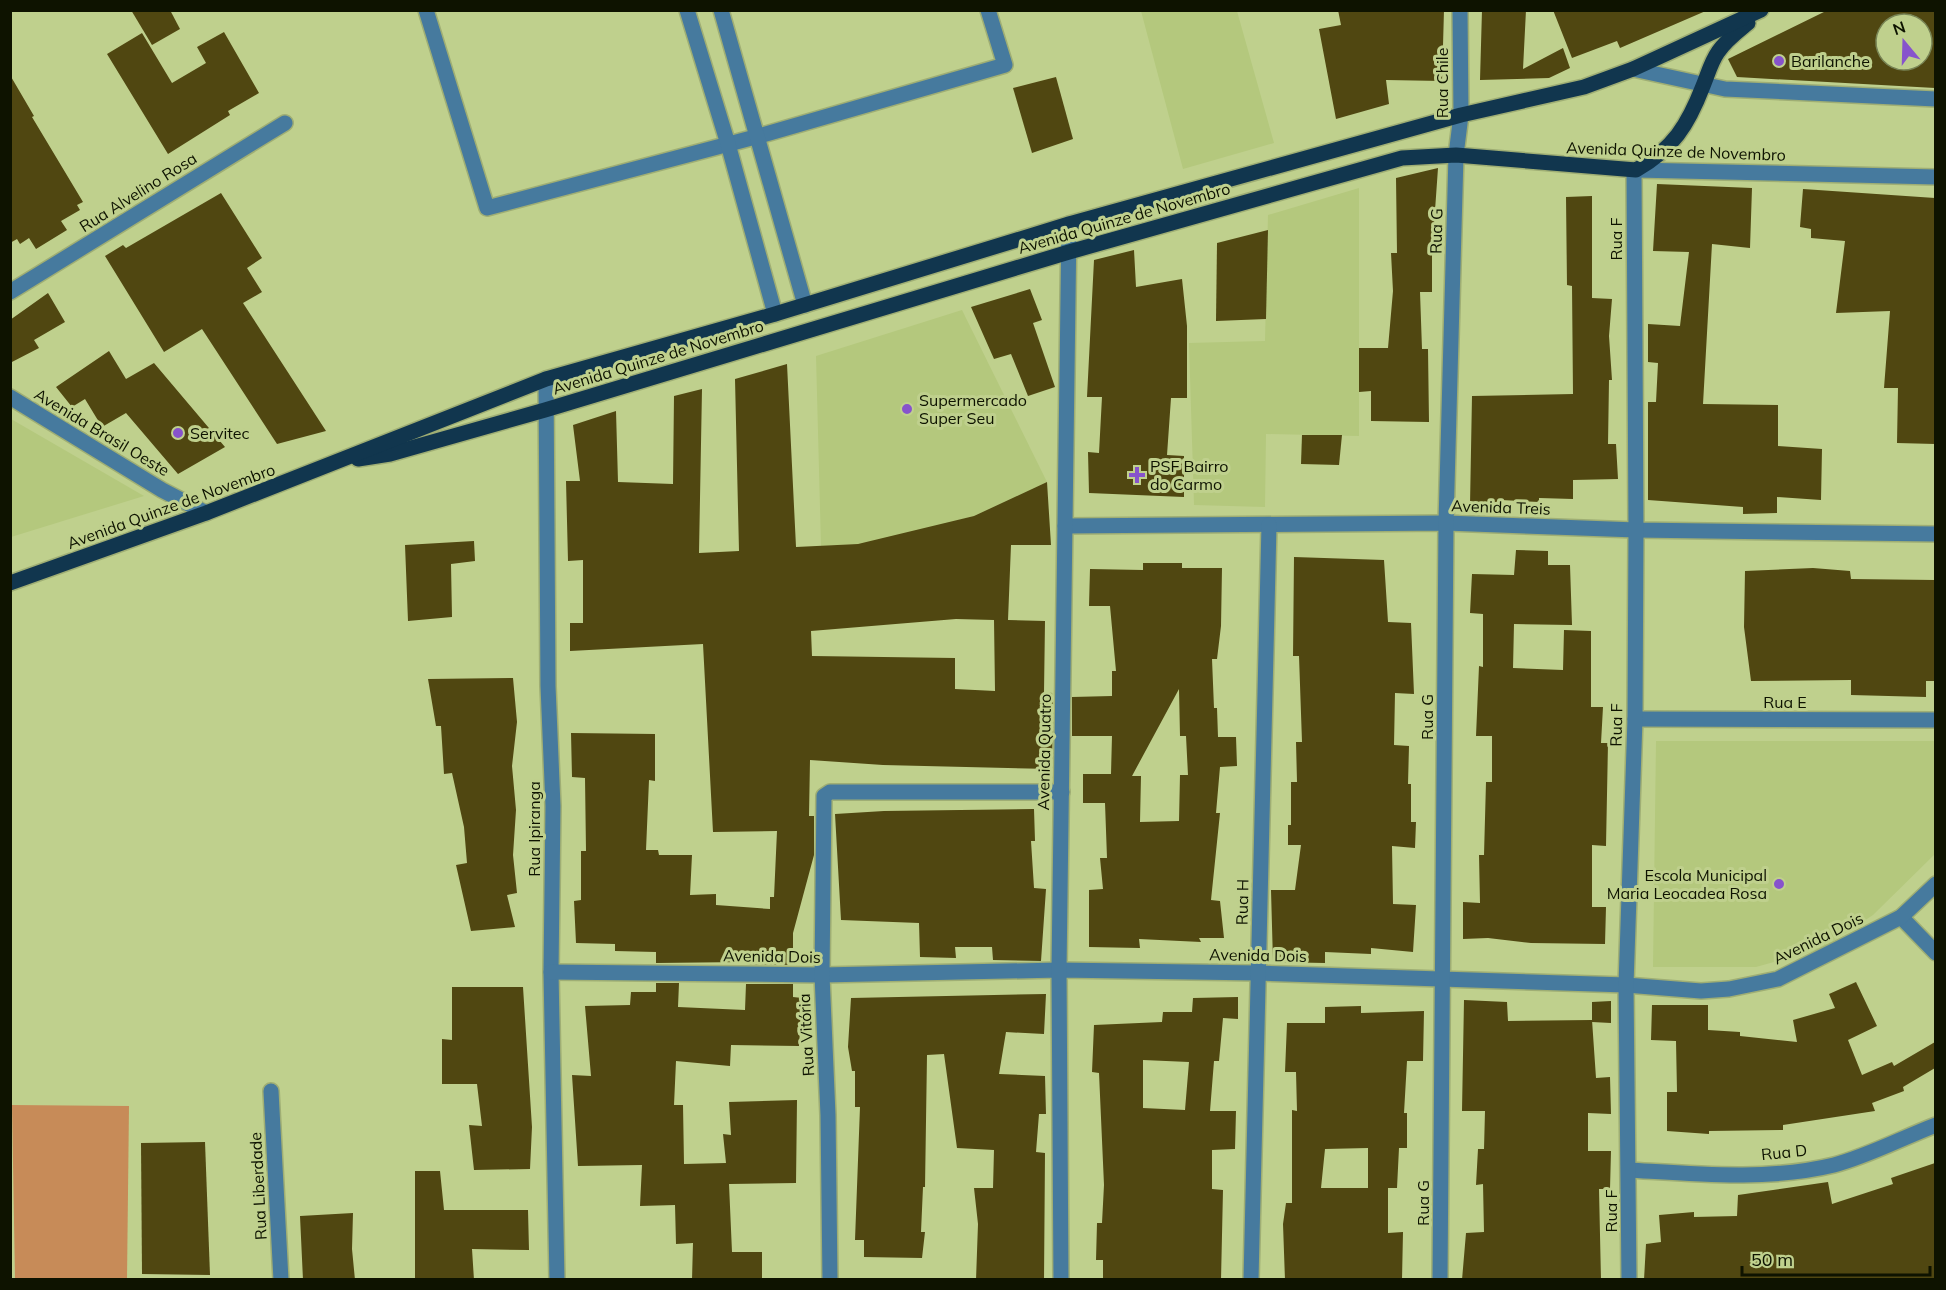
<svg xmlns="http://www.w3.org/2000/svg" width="1946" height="1290" font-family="Mulish,sans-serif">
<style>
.built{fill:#b4c87d}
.green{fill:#c78b58}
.building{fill:#504711;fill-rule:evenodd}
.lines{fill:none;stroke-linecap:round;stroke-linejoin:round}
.minor-casing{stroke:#9fae74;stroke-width:18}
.major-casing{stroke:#9fae74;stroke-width:18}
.minor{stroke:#467a9e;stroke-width:15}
.major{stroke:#11364e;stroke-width:15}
.poi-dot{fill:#8753cc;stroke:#bfd08d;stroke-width:2}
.labels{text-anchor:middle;stroke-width:6;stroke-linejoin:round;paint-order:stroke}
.poi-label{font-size:16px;fill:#0e1300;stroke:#bfd08d;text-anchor:start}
.street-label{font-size:16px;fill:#0e1300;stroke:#bfd08d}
</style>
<rect width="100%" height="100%" fill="#bfd08d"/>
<g class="built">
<polygon points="1141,11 1237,11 1274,143 1183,169"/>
<polygon points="1359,188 1359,436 1266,434 1265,507 1194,505 1189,343 1265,341 1268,215"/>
<polygon points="962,310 1047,482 974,516 871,543 821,546 816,356"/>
<polygon points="11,419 144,496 11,537"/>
<polygon points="1656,741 1935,741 1935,854 1873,915 1821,949 1756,967 1653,967"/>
</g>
<polygon class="green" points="12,1105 129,1106 127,1279 15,1279"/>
<g class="building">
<polygon points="131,10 170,10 180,29 152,45"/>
<polygon points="1338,10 1444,10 1442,81 1386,80 1389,104 1336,119 1319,29 1341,25"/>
<polygon points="1482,10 1526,10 1523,69 1563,48 1570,68 1549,78 1480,80"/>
<polygon points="1553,10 1708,10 1620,48 1617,41 1572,58"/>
<path d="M1828,10H1935V88L1737,77L1728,59ZM1886,24H1922V60H1886Z"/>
<polygon points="224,32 259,93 228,111 230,115 168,154 107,54 142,33 172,83 206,63 197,47"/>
<polygon points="10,75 34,116 32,117 83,202 77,205 80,210 61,221 67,230 36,249 29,238 20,244 17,239 10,243"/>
<polygon points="1056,77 1073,139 1032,153 1013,88"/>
<polygon points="1438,168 1432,253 1432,292 1420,292 1422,349 1428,349 1429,422 1371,421 1371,391 1359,392 1359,348 1388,348 1393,291 1391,253 1397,253 1396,178"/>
<polygon points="1657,184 1752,188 1750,248 1712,244 1703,404 1778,405 1778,446 1822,449 1821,500 1777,497 1777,513 1743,514 1743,507 1648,500 1648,402 1656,402 1658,363 1648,362 1648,324 1680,326 1689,252 1653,251"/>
<polygon points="1803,189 1935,198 1935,444 1897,443 1898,388 1884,388 1890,311 1836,313 1845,241 1811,238 1811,229 1800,227"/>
<polygon points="221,193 262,258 247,268 262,292 243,303 326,431 277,444 202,329 164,352 105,256 123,245 126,248"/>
<polygon points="1592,196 1592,298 1612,299 1609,336 1612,380 1609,380 1608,444 1616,444 1618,479 1573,480 1573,499 1539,498 1539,502 1501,500 1500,506 1470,505 1472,396 1573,394 1572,286 1567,285 1566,197"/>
<polygon points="1268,230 1266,319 1216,321 1217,243"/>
<polygon points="1134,250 1136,287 1182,279 1187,326 1187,398 1171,398 1167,455 1184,456 1184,497 1089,493 1088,452 1099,453 1102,397 1087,397 1094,260"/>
<polygon points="1030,289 1042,320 1033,323 1055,387 1028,396 1011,354 994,359 971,307"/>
<polygon points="48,293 65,322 34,340 39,348 10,363 10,320"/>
<polygon points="109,351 126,379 154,363 225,447 178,474 126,413 102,427 85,399 72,407 56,387"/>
<path d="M787,364L796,547L858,544L974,516L1047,482L1051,545H1011L1008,620L1045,621L1044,692L1052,693L1053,698L1052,769L883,765L810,760L809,816H814V855L793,933V965L746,964L744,962L656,963V952L615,951V944L576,943L574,901L581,900V851H586L585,778L572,777L571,733L655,734V781L649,780L646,850H658L659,855H692L690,895L716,894V905L770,909V897H774L777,831L713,832L703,644L570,651V623H583V560L568,561L566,481H580L573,425L616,411L618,482L673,484L674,396L702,389L699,553L739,551L735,379ZM956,619L994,620L995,691L955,689V658L812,656L811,631Z"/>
<polygon points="1302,435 1342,435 1339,465 1301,464"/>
<polygon points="474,541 475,561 451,564 452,617 408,621 405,545"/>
<polygon points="1516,550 1548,551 1548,565 1570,565 1572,625 1514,624 1513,668 1563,670 1564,630 1591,631 1591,707 1603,707 1601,743 1608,743 1606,846 1592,845 1592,907 1606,907 1605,944 1531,943 1488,938 1463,939 1463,902 1480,903 1479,855 1484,855 1486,782 1492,782 1492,736 1476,736 1479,666 1483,667 1483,614 1470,613 1472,574 1514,575"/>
<polygon points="1294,557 1384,560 1388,622 1411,623 1414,694 1395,693 1394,745 1409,746 1408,784 1411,784 1411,822 1416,822 1415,848 1392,846 1393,904 1416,905 1413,952 1371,948 1371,954 1325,952 1325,963 1273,962 1271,890 1295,890 1301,845 1288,845 1288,825 1291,825 1291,782 1297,782 1296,742 1302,742 1299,656 1293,656"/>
<path d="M1143,563H1182V568H1222L1221,626L1217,659H1212L1214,708H1217L1218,737H1236L1237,766L1220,767L1216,813H1220L1211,900L1220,901L1224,938H1199L1201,942L1139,939L1140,948L1089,947V890L1103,889L1100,858H1107L1105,803H1083V774H1111L1112,736H1072V697L1112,696V671H1116L1110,606H1089L1090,569L1143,570ZM1179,689L1180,736H1186L1188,775H1180L1179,821L1140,822L1141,776H1132Z"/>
<polygon points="1813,568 1850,571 1851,579 1935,580 1935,681 1926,681 1926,697 1851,695 1851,680 1751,681 1744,627 1745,571"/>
<polygon points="513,678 517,722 512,766 516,810 513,855 517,893 507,895 515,927 471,931 456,865 467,863 464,827 452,773 444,774 441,726 436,726 428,679"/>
<polygon points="1034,809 1035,841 1031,841 1034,888 1046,889 1041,961 993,960 992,947 955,947 956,958 920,957 919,923 841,920 835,814 884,811"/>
<polygon points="1856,982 1877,1026 1848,1040 1862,1075 1892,1062 1894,1066 1935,1042 1935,1068 1903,1087 1904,1091 1872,1103 1875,1111 1783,1125 1783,1130 1709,1131 1709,1134 1667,1131 1667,1092 1677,1092 1676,1041 1651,1040 1652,1005 1708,1005 1708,1030 1740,1032 1740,1036 1797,1042 1793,1020 1835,1008 1829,994"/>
<polygon points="656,983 679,983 678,1007 745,1010 746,984 793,984 793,997 802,998 799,1046 731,1045 730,1066 676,1061 674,1105 683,1105 684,1164 726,1163 723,1134 731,1135 729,1102 797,1100 796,1183 729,1184 732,1252 762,1252 762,1280 692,1280 693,1243 676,1244 675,1205 640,1206 642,1165 578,1166 572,1075 591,1076 585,1006 630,1005 631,992 656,992"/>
<polygon points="452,987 523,987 532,1127 530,1169 474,1170 469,1125 482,1126 477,1084 442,1084 442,1039 452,1040"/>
<polygon points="1046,994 1044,1034 1006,1032 999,1074 1045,1076 1046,1114 1039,1114 1036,1152 1045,1153 1044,1280 976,1280 978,1224 974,1188 993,1188 994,1150 957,1148 944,1054 927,1055 925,1187 923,1187 921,1232 925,1232 922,1258 864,1257 864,1240 855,1240 860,1107 855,1107 855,1071 852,1071 848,1047 851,998"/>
<path d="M1238,997V1019L1223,1018L1219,1061H1214L1210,1111H1236L1235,1149L1212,1150V1189L1223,1190L1221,1280H1103V1260H1096L1097,1223H1102L1104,1185L1099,1073L1092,1072L1094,1025L1162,1022L1163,1012H1192L1193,998ZM1143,1060L1189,1062L1185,1110L1143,1108Z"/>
<polygon points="1464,1000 1507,1002 1508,1021 1592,1020 1596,1078 1610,1077 1611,1114 1588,1113 1588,1151 1611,1151 1610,1189 1599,1189 1601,1280 1462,1280 1466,1233 1484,1232 1483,1184 1476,1185 1478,1149 1484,1149 1485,1111 1462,1111"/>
<polygon points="1611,1001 1611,1023 1592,1022 1592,1002"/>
<path d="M1361,1006V1013L1424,1011L1423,1061H1407L1404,1113H1407V1148H1399L1397,1188H1388V1233L1403,1232L1402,1280H1285L1283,1224L1286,1203H1292V1110L1297,1111L1296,1072H1285L1287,1023H1325V1007ZM1368,1148V1188H1321L1325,1149Z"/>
<polygon points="205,1142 210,1275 142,1274 141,1143"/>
<polygon points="1935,1163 1935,1280 1644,1280 1646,1244 1661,1242 1659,1215 1694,1212 1694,1217 1737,1216 1738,1195 1828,1182 1832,1204 1893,1184 1891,1178"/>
<polygon points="415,1171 440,1171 444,1210 528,1210 529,1250 472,1249 474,1280 415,1280"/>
<polygon points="353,1213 352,1249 355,1280 303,1280 300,1216"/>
</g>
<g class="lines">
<defs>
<g id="minor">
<polyline points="426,10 487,208 759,136 1005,65 988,10"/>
<polyline points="687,10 728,144 775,314"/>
<polyline points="721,10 805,305"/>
<polyline points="1633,69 1725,89 1936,99"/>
<polyline points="1636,170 1936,177"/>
<polyline points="10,292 285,123"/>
<polyline points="546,379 548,686 553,806 551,972 557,1280"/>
<polyline points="10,397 162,490 206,513"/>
<polyline points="1065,526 1446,523 1636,530 1936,534"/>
<polyline points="1635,719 1936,720"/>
<polyline points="1901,917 1936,953"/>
<polyline points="551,972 822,975 1059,970 1258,973 1626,985 1701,991 1729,989 1778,979 1901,917 1936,884"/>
<polyline points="271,1091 281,1280"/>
<path d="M1629,1170C1696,1174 1768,1181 1834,1165C1868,1156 1902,1138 1936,1125"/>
<polyline points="830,1280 828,1115 822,975 824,796 830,792 1062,792"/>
<polyline points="1061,1280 1059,970 1069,224"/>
<polyline points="1251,1280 1269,525"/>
<polyline points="1440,1280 1446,523 1456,155 1461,115 1460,10"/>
<polyline points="1629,1280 1626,985 1635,719 1636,530 1634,170"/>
</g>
<g id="major">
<path d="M358,459L390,454L545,410L1069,252L1402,158L1456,155L1636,170C1673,149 1688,125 1703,86C1708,74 1711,62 1718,52C1726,40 1737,32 1748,23"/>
<polyline points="10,583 206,513 546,379 775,314 1069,224 1461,115 1584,87 1633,69 1761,10"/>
</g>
</defs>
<use href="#minor" class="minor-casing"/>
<use href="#major" class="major-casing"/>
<use href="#minor" class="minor"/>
<use href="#major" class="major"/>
</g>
<g class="poi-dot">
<circle cx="1779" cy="61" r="6"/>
<circle cx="907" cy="409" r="6"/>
<circle cx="178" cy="433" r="6"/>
<path d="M1134 466h6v6h6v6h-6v6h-6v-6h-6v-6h6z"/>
<circle cx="1779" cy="884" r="6"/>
</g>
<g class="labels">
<g class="poi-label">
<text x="1791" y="67">Barilanche</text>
<text x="919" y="406">Supermercado<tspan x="919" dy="18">Super Seu</tspan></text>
<text x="190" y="439">Servitec</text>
<text x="1150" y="472">PSF Bairro<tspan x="1150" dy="18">do Carmo</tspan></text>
<text x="1767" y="881" text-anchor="end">Escola Municipal<tspan x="1767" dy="18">Maria Leocadea Rosa</tspan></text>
</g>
<g class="street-label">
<text transform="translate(1442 83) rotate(-90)" y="6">Rua Chile</text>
<text transform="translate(1676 151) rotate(2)" y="6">Avenida Quinze de Novembro</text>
<text transform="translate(138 192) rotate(-32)" y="6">Rua Alvelino Rosa</text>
<text transform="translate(1124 218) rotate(-16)" y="6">Avenida Quinze de Novembro</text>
<text transform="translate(1436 231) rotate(-89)" y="6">Rua G</text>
<text transform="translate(1616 239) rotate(-90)" y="6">Rua F</text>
<text transform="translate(658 357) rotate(-17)" y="6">Avenida Quinze de Novembro</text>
<text transform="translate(102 432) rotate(31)" y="6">Avenida Brasil Oeste</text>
<text transform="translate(171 506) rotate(-20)" y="6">Avenida Quinze de Novembro</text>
<text transform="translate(1501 507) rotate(2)" y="6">Avenida Treis</text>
<text x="1785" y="708">Rua E</text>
<text transform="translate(1427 717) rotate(-90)" y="6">Rua G</text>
<text transform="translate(1616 725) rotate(-89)" y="6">Rua F</text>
<text transform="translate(1044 752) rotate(-89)" y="6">Avenida Quatro</text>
<text transform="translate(534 829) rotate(-90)" y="6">Rua Ipiranga</text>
<text transform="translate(1242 902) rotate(-89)" y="6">Rua H</text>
<text transform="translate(1818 938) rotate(-26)" y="6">Avenida Dois</text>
<text transform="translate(1258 955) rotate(1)" y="6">Avenida Dois</text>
<text transform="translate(772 956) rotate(1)" y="6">Avenida Dois</text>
<text transform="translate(806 1035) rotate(-93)" y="6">Rua Vitória</text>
<text transform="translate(1784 1152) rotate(-6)" y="6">Rua D</text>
<text transform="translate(258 1186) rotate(-93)" y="6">Rua Liberdade</text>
<text transform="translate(1423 1203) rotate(-90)" y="6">Rua G</text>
<text transform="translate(1611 1211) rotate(-90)" y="6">Rua F</text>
</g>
</g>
<rect width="1946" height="1290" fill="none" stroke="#0e1300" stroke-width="24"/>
<g transform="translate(1904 42) rotate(341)"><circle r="28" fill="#bfd08d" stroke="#788455" stroke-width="1.5"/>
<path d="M0-4.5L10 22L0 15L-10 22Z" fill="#8753cc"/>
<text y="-9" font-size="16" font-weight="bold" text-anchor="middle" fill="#0e1300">N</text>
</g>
<path d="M1742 1266v9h188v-9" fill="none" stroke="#0e1300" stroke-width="3"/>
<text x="1751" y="1266" font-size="18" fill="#0e1300" stroke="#bfd08d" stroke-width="4.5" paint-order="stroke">50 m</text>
</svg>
